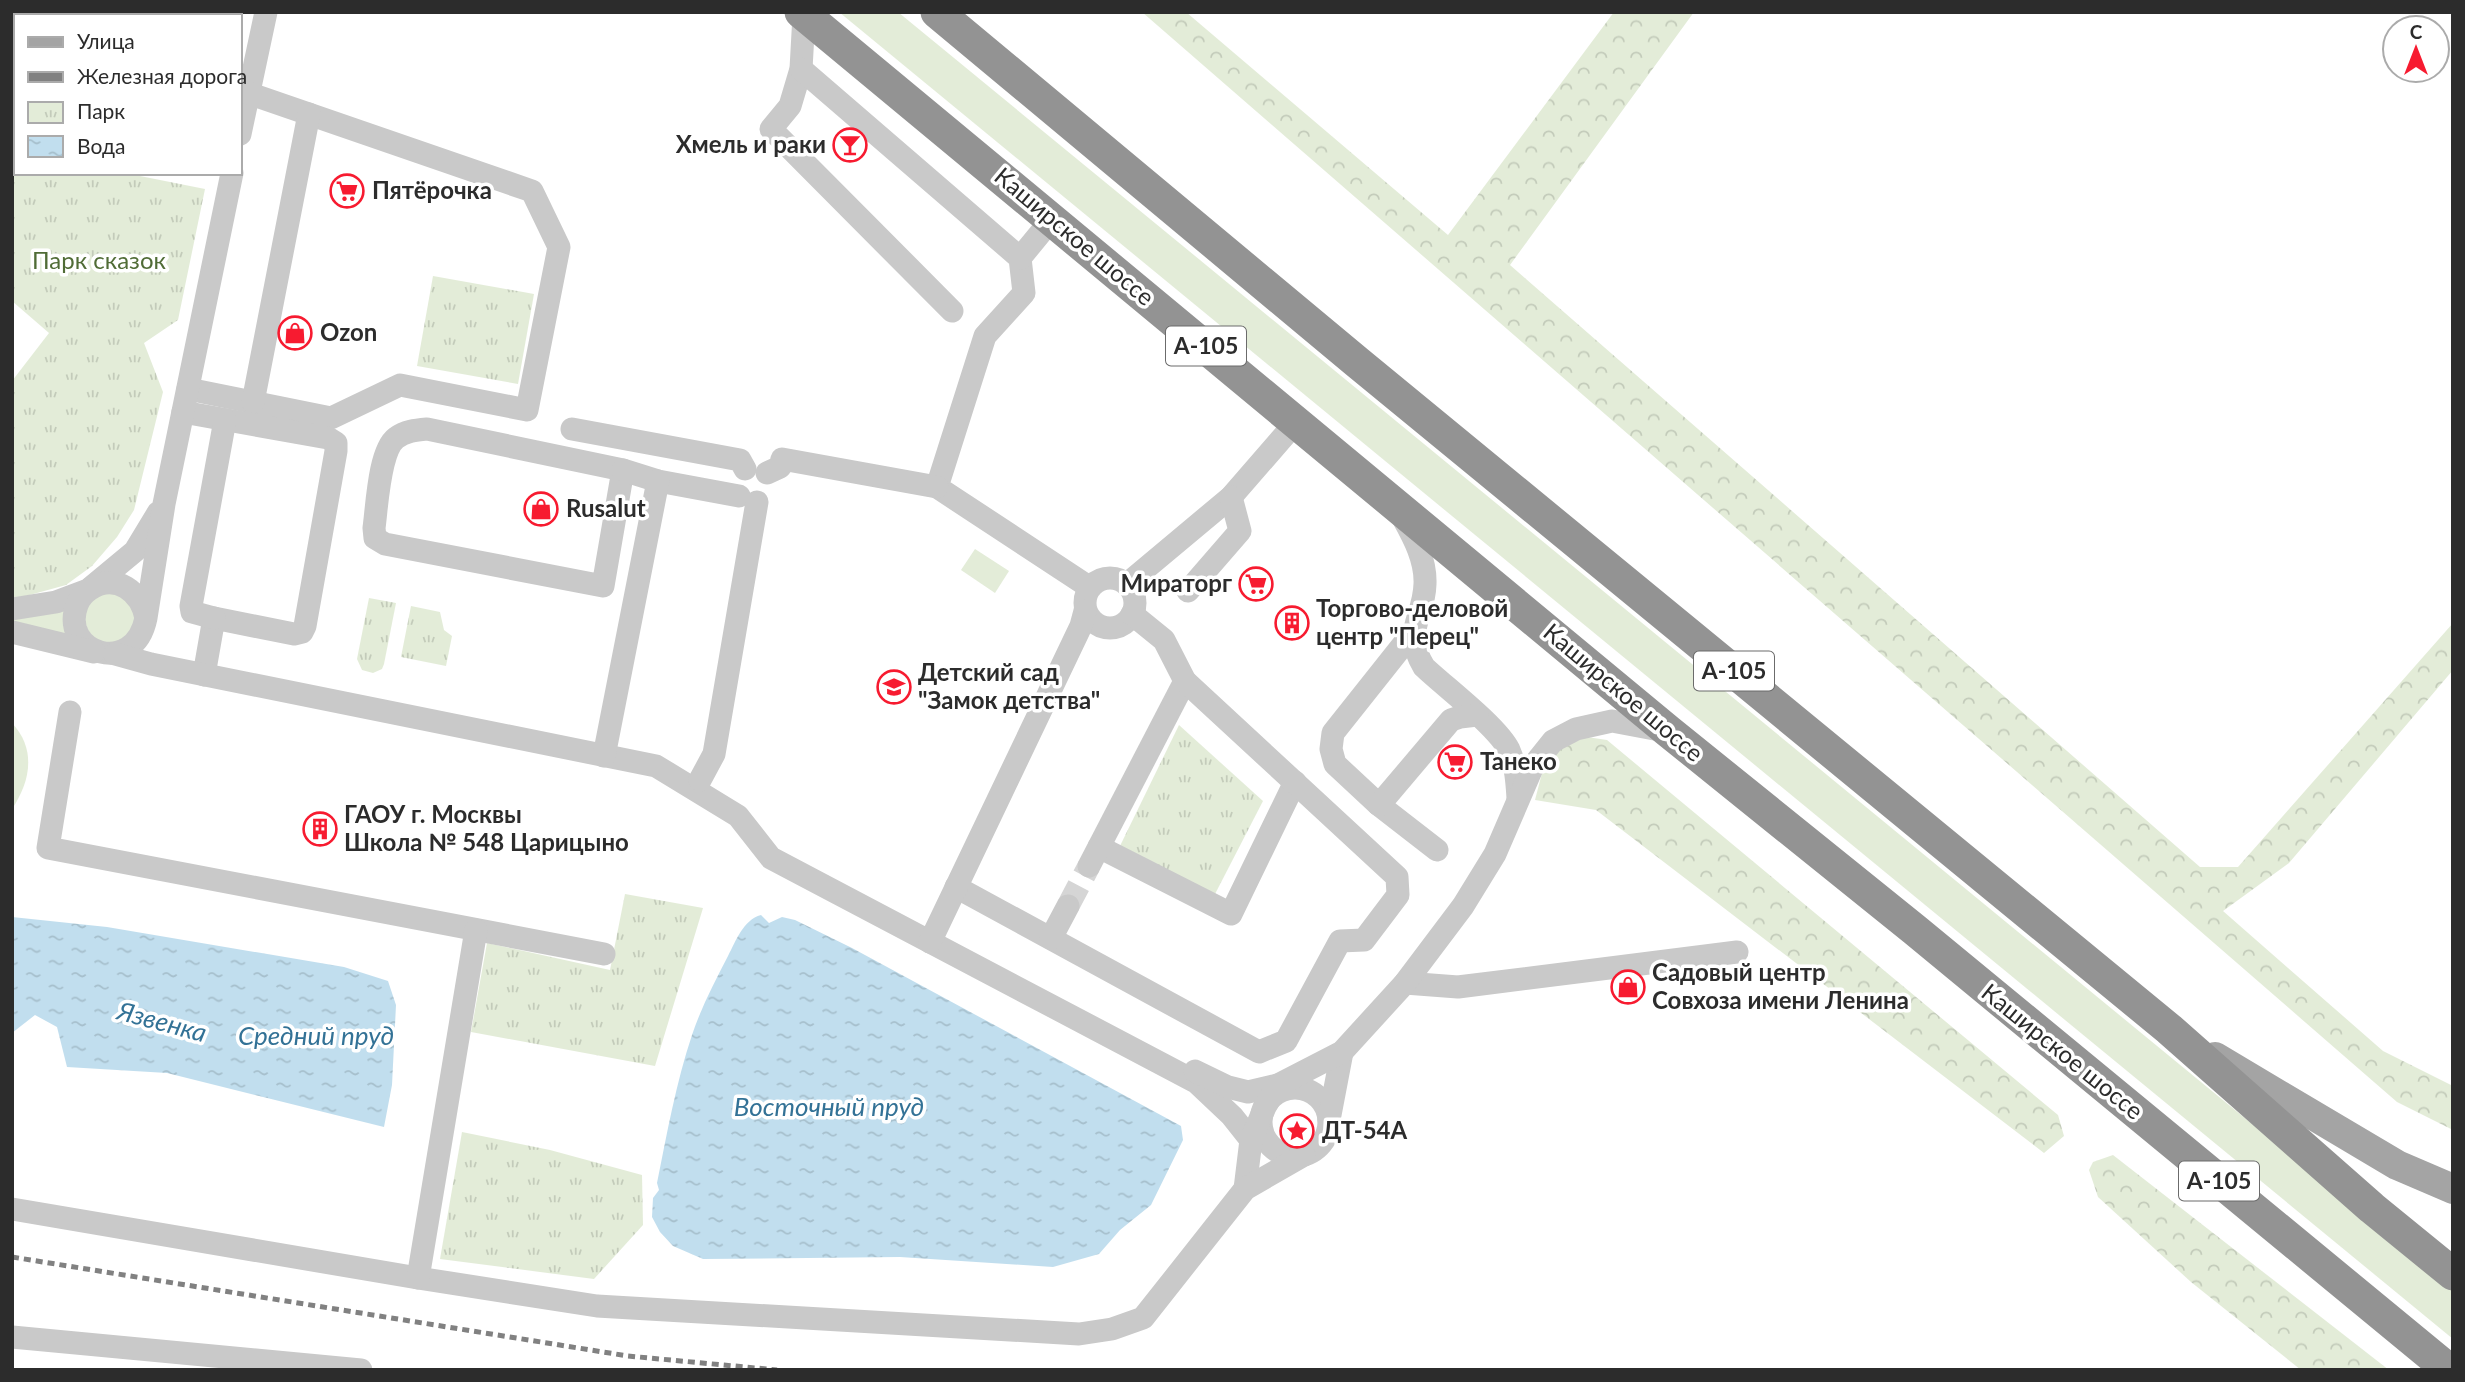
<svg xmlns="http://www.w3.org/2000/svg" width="2465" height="1382" font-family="Lato,sans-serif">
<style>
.green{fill:#e3ecd8}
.forest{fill:url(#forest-crowns)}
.park{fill:url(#park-tufts)}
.water{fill:url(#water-ripples)}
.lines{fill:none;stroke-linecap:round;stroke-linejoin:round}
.minor-tunnel{stroke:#d5d5d5;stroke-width:23;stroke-dasharray:23 11;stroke-linecap:butt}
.minor{stroke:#c9c9c9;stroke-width:23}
.major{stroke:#a4a4a4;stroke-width:30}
.highway{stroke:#939393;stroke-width:33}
.rail{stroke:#818181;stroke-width:5;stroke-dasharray:7 5;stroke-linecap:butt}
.labels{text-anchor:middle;stroke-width:7;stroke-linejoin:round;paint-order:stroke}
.shield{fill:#fff;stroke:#6b6b6b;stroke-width:2}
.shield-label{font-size:23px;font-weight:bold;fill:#2c2c2c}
.poi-label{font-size:24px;font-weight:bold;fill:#2c2c2c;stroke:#fff;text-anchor:start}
.street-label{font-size:24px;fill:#2c2c2c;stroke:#fff}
.park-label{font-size:24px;fill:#506c36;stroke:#fff}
.water-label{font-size:26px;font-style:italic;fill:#337296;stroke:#fff}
</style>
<defs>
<pattern id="forest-crowns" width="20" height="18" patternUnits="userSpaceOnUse" patternTransform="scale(1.75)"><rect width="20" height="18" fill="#e3ecd8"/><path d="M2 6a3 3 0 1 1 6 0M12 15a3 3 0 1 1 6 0" fill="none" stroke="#c3cbba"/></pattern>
<pattern id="park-tufts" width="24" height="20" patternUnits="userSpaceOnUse" patternTransform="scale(1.75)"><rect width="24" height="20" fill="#e3ecd8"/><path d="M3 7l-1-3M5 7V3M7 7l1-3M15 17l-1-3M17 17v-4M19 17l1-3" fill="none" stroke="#c3cbba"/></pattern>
<pattern id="water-ripples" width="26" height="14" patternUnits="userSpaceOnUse" patternTransform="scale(1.75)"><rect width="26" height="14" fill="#c1deee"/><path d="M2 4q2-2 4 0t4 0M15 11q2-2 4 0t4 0" fill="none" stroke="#a6bfcc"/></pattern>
</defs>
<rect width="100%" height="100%" fill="#fff"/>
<g class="green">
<polygon points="839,12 898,12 2453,1289 2453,1339"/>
<polygon points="975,549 1009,571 995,593 961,570"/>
<circle cx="110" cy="618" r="25"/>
<polygon points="72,604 74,642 12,626 12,615"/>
<path d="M12,723C37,750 30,782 12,809Z"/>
<circle cx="1296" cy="1131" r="17"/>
</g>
<g class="forest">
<polygon points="1142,12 1186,12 1448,235 1614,12 1694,12 1510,265 2200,867 2238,867 2453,623 2453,670 2289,863 2223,911 2383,1051 2453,1086 2453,1130 2397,1102"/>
<polygon points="1587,737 1607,740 2058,1115 2064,1136 2044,1153 1596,810 1535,800 1542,773 1564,744"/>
<polygon points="2113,1155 2389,1370 2301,1370 2191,1282 2098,1197 2089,1170 2093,1162"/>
</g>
<g class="park">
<polygon points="16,172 125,173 205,189 178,320 144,343 163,392 134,510 117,537 92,566 66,585 26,596 12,598 12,381 49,333 12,301 12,177"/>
<polygon points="433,276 534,294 518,384 417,366"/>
<polygon points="369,598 396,603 384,664 382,669 373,673 362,670 357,659"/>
<polygon points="411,606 440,612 444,630 452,636 446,666 401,657"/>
<polygon points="1179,725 1263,801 1214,896 1120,846"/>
<polygon points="625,894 703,908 655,1066 471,1032 487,943 610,970"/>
<polygon points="462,1132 550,1150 642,1175 643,1225 594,1279 440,1259"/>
</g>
<g class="water">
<path d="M761,915L769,923L782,917L795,920L852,948L1181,1126L1183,1140L1151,1205L1120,1230L1099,1254L1053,1267L900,1257L703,1259L673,1246L660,1232L652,1217L653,1198L659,1190L657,1183C667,1133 676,1083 692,1035C701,1008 715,981 728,956C736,941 743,920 761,915Z"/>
<polygon points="12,917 107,927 344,967 388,981 396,1005 392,1085 384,1127 167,1073 67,1067 57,1027 35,1015 12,1033"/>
</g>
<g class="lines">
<polyline class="minor-tunnel" points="1068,906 1089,866"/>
<g class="minor">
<polyline points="804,15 801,69 790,106 771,129 952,311"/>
<polyline points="801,69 1020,258 1024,293 985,336 937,487 1089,587"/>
<polyline points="240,134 266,12"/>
<polyline points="1020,258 1052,219"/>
<polyline points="188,389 331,418 400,385 527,410 559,247 532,191 248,93"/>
<polyline points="253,402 309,114"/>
<polyline points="183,412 328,438 336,443 336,451 305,626 302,632 294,634 214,618 204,675"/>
<path d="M427,429L623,470L603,586L385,544L375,538L374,528C377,507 379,451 396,438C405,431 416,430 427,429Z"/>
<polyline points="572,429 740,460 745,469"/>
<polyline points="623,470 658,481 739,496"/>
<polyline points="767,473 780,467 782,459 937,487"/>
<path d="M1403,518C1414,538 1426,560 1425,584C1424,619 1402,630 1424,667C1445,687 1497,726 1509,750C1516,765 1517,782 1518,798"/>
<circle cx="1110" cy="603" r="25"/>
<polyline points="1127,584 1231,497 1297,421"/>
<polyline points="1188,591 1240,531 1231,497"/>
<polyline points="12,609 56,602 88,590 135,551 158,513"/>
<path d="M146,618C141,592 116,572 90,589C84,593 79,599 77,605C59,653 134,678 146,618L164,504L232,173"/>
<polyline points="214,618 192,612 191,606 225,420"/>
<polyline points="1414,631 1333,733 1331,749 1335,764 1379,805 1437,850"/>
<polyline points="12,632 94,652"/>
<polyline points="115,654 151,664 656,766 738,816 771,858 1196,1082 1232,1116 1251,1140"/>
<polyline points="70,712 48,848 604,954"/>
<polyline points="604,756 658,481"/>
<polyline points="700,780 714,754 757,502"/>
<polyline points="1379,805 1451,720 1460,717 1477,715"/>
<polyline points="1099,847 1231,914 1295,782"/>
<polyline points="1089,866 1185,681"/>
<polyline points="956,887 1259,1052 1286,1041 1340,941 1364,940 1398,895 1397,877 1185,681 1164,640 1132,614"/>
<polyline points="1051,938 1068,906"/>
<polyline points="930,942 1081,626 1085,611"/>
<polyline points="1405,983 1458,987 1737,952"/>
<polyline points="1195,1071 1228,1087 1248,1092 1278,1085"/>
<circle cx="1295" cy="1122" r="34"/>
<polyline points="1329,1120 1342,1052"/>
<polyline points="1245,1189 1251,1140 1265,1107 1278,1085 1342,1052 1405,983 1463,906 1495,854 1533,766 1553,741 1576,729 1612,721 1665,731"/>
<polyline points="12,1209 418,1278 597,1306 1079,1334 1112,1329 1143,1318 1245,1189 1304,1155"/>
<polyline points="418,1278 476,930"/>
<polyline points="12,1337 361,1370"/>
</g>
<polyline class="major" points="2215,1057 2397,1165 2453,1189"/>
<g class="highway">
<polyline points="801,12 1668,731 1915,930 2449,1370"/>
<polyline points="937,12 1357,362 2169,1029 2372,1208 2453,1274"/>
</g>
<polyline class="rail" points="12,1257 628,1356 777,1370"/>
</g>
<defs>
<symbol id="bar-ring" viewBox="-11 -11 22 22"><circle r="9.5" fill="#fff" stroke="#f71b30" stroke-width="1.5"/><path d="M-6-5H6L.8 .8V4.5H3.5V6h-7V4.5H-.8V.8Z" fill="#f71b30"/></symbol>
<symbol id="supermarket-ring" viewBox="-11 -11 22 22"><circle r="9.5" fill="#fff" stroke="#f71b30" stroke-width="1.5"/><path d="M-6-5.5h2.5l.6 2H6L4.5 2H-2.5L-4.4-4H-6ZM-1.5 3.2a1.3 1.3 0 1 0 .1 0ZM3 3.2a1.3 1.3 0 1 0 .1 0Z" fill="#f71b30"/></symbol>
<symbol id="shop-ring" viewBox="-11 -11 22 22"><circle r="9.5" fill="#fff" stroke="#f71b30" stroke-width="1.5"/><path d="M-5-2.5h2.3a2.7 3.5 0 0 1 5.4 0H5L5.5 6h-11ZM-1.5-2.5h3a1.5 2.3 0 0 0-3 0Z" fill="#f71b30"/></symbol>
<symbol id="building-ring" viewBox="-11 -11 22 22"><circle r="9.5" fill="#fff" stroke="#f71b30" stroke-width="1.5"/><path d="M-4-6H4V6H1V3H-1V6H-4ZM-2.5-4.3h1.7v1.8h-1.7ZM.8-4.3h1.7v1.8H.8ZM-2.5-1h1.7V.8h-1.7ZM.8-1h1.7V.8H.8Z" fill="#f71b30"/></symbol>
<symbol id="school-ring" viewBox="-11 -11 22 22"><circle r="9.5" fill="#fff" stroke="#f71b30" stroke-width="1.5"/><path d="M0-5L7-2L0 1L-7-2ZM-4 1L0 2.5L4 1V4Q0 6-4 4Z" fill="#f71b30"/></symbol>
<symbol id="sight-ring" viewBox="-11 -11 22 22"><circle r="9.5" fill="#fff" stroke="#f71b30" stroke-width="1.5"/><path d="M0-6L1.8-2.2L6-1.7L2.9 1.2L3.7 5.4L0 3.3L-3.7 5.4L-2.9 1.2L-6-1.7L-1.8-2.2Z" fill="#f71b30"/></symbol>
</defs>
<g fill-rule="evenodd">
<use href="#bar-ring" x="831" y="126" width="38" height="38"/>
<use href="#supermarket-ring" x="328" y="172" width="38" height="38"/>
<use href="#shop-ring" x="276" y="314" width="38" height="38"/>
<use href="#shop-ring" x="522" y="490" width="38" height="38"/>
<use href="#supermarket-ring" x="1237" y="565" width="38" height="38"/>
<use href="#building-ring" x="1273" y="604" width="38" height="38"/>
<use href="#school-ring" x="875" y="668" width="38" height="38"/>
<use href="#supermarket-ring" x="1436" y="743" width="38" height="38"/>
<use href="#building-ring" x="301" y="810" width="38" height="38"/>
<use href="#shop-ring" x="1609" y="968" width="38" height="38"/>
<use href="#sight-ring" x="1278" y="1112" width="38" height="38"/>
</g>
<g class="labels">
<g class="shield">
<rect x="1166" y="326.5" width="80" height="39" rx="5"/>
<rect x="1694" y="651.5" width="80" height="39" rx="5"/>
<rect x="2179" y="1161.5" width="80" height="39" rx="5"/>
</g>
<g class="shield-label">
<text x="1206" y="354">А-105</text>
<text x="1734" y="679">А-105</text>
<text x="2219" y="1189">А-105</text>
</g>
<g class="poi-label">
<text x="826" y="153" text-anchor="end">Хмель и раки</text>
<text x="372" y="199">Пятёрочка</text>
<text x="320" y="341">Ozon</text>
<text x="566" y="517">Rusalut</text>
<text x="1232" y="592" text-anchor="end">Мираторг</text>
<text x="1316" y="617">Торгово-деловой<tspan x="1316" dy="28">центр "Перец"</tspan></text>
<text x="918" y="681">Детский сад<tspan x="918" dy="28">"Замок детства"</tspan></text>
<text x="1480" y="770">Танеко</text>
<text x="344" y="823">ГАОУ г. Москвы<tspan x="344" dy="28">Школа № 548 Царицыно</tspan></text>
<text x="1652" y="981">Садовый центр<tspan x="1652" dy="28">Совхоза имени Ленина</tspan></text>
<text x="1322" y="1139">ДТ-54А</text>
</g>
<g class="street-label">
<text transform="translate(1074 237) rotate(40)" y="8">Каширское шоссе</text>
<text transform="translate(1623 693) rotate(40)" y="8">Каширское шоссе</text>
<text transform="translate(2062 1052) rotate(39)" y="8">Каширское шоссе</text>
</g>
<g class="park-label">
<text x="99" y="269">Парк сказок</text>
</g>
<g class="water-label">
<text transform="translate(162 1022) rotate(15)" y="9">Язвенка</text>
<text x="316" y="1045">Средний пруд</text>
<text x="829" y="1116">Восточный пруд</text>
</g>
</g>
<rect width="2465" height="1382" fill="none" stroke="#2c2c2c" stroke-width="28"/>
<rect x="14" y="14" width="228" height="161" fill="#ffffff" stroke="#ababab" stroke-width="2"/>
<rect x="28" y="37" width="35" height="10" fill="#a4a4a4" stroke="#ababab" stroke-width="2"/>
<text x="77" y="49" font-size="21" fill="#2c2c2c">Улица</text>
<rect x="28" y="72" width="35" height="10" fill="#818181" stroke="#ababab" stroke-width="2"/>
<text x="77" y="84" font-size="21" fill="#2c2c2c">Железная дорога</text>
<rect x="28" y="102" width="35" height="21" fill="url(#park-tufts)" stroke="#ababab" stroke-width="2"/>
<text x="77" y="119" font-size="21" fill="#2c2c2c">Парк</text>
<rect x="28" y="136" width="35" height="21" fill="url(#water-ripples)" stroke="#ababab" stroke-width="2"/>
<text x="77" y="154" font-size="21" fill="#2c2c2c">Вода</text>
<g transform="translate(2416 49)"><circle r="33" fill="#ffffff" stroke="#ababab" stroke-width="2"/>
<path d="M0-5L12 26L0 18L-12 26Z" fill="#f71b30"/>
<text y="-10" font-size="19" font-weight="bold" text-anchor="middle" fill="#2c2c2c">С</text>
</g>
</svg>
